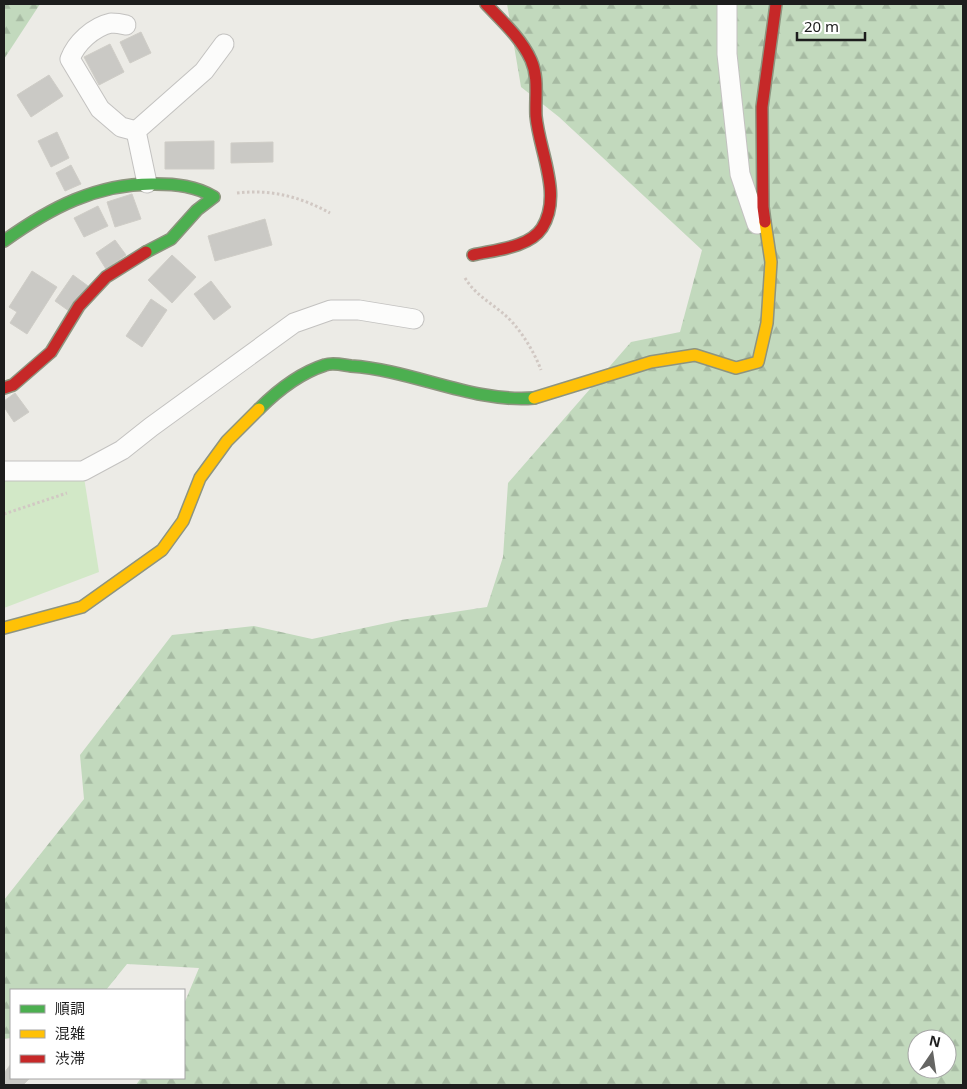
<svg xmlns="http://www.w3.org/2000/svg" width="967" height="1089" font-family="'Noto Sans','Noto Sans JP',sans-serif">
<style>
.grass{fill:#d2e8c7}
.forest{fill:url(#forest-firs);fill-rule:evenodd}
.building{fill:#cac9c5;stroke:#cfcdc7}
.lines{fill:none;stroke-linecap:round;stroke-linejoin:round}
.street-casing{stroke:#c3c2c0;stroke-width:21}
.fast-casing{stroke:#8e947f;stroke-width:14}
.slow-casing{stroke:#8e947f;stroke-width:14}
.jam-casing{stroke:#8e947f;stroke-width:14}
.path{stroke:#d1c8c3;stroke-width:3;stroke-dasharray:2.5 2.5;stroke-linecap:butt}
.street{stroke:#fcfcfb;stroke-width:19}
.fast{stroke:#4caf50;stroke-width:11}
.slow{stroke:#ffc107;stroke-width:11}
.jam{stroke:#c62828;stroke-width:11}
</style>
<defs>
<pattern id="forest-firs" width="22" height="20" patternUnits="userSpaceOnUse" patternTransform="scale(1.25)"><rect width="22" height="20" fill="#c2d9bd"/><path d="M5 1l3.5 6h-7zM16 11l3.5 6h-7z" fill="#a6baa2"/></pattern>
</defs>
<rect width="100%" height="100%" fill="#ecebe6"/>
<polygon class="grass" points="4,469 83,471 99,572 4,608"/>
<g class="forest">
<polygon points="4,4 40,4 4,59"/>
<path d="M507,4H963V1085H136L141,1078H184V1004L199,968L127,964L106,990H11V1038L4,1039V900L84,799L80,755L172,635L254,626L312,639L401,620L487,607L503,557L508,483L631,342L680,332L702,250L559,117L521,87ZM917,1039H947V1069H917Z"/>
</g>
<g class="building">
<polygon points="141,32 151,53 130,63 120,42"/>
<polygon points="110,44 124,72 99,85 84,57"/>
<polygon points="49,75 63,96 31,117 17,95"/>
<polygon points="57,132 69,158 51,167 38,141"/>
<polygon points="214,141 214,169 165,169 165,142"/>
<polygon points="273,142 273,162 231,163 231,143"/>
<polygon points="71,165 81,184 65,191 56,173"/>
<polygon points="132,194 141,219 115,227 107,202"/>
<polygon points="98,206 108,226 84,237 74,218"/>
<polygon points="265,219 272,245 215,261 208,236"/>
<polygon points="115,240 126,255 106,269 96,253"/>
<polygon points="172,255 196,277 172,303 148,280"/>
<polygon points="32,271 57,287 27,334 10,323 17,312 9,307"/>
<polygon points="73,275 88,286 69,311 55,301"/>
<polygon points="211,281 231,307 214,320 194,294"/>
<polygon points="151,299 167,310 142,347 126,336"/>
<polygon points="15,393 29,412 14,422 4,407 4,401"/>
<polygon points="11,1064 11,1078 29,1079 23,1085 4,1085 4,1073"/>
</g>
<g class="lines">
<defs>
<g id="street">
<polyline points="727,4 727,54 740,174 757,224"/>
<path d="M126,25C122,24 115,23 111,23C93,27 76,43 70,59L100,109L121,127L136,131"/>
<polyline points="147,183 136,131 204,71 224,44"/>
<polyline points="4,471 83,471 122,450 151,427 294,323 331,310 359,310 414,319"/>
</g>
<g id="fast">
<path d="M4,241C50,208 97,183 155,184C176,184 196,186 214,197L197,210L171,239L146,252"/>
<path d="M259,409C278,390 300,373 325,365C333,362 343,365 351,366C413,370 473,403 534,398"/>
</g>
<g id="slow">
<polyline points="534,398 651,362 695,355 736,368 758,362 767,323 771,262 765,222"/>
<polyline points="4,628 82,607 162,550 183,521 200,478 227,441 259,409"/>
</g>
<g id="jam">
<polyline points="765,222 763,207 762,107 776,4"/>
<path d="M473,255C494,250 529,248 542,228C563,195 539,151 536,116C535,97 539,78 531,60C521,38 502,21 486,4"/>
<polyline points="4,388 13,385 51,352 79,306 106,277 146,252"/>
</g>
</defs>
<use href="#street" class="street-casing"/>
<use href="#fast" class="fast-casing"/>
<use href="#slow" class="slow-casing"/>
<use href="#jam" class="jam-casing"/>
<g class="path">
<path d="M237,193C271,189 301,197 330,213"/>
<path d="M465,278C477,298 498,306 513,323C525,337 535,354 541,370"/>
<polyline points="4,514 67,493"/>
</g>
<use href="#street" class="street"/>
<use href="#fast" class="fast"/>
<use href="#slow" class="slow"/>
<use href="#jam" class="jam"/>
</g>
<rect width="967" height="1089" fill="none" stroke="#1d1d1d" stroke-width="10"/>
<rect x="10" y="989" width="175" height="90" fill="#ffffff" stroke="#a5a5a5"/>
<rect x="20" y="1005" width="25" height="8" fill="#4caf50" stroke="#a5a5a5"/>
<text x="55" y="1014" font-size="15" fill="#1d1d1d">順調</text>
<rect x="20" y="1030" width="25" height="8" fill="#ffc107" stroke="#a5a5a5"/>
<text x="55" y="1039" font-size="15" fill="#1d1d1d">混雑</text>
<rect x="20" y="1055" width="25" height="8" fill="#c62828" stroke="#a5a5a5"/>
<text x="55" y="1064" font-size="15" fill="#1d1d1d">渋滞</text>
<g transform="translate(932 1054) rotate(13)"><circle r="24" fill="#ffffff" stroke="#a5a5a5"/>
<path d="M0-4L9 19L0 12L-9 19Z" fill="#656563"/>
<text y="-8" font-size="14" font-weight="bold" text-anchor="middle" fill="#1d1d1d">N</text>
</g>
<path d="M797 32v8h68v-8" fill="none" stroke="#1d1d1d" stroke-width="2.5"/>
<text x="804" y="32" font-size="15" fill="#1d1d1d" stroke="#ffffff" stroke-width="4" paint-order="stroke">20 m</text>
</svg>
